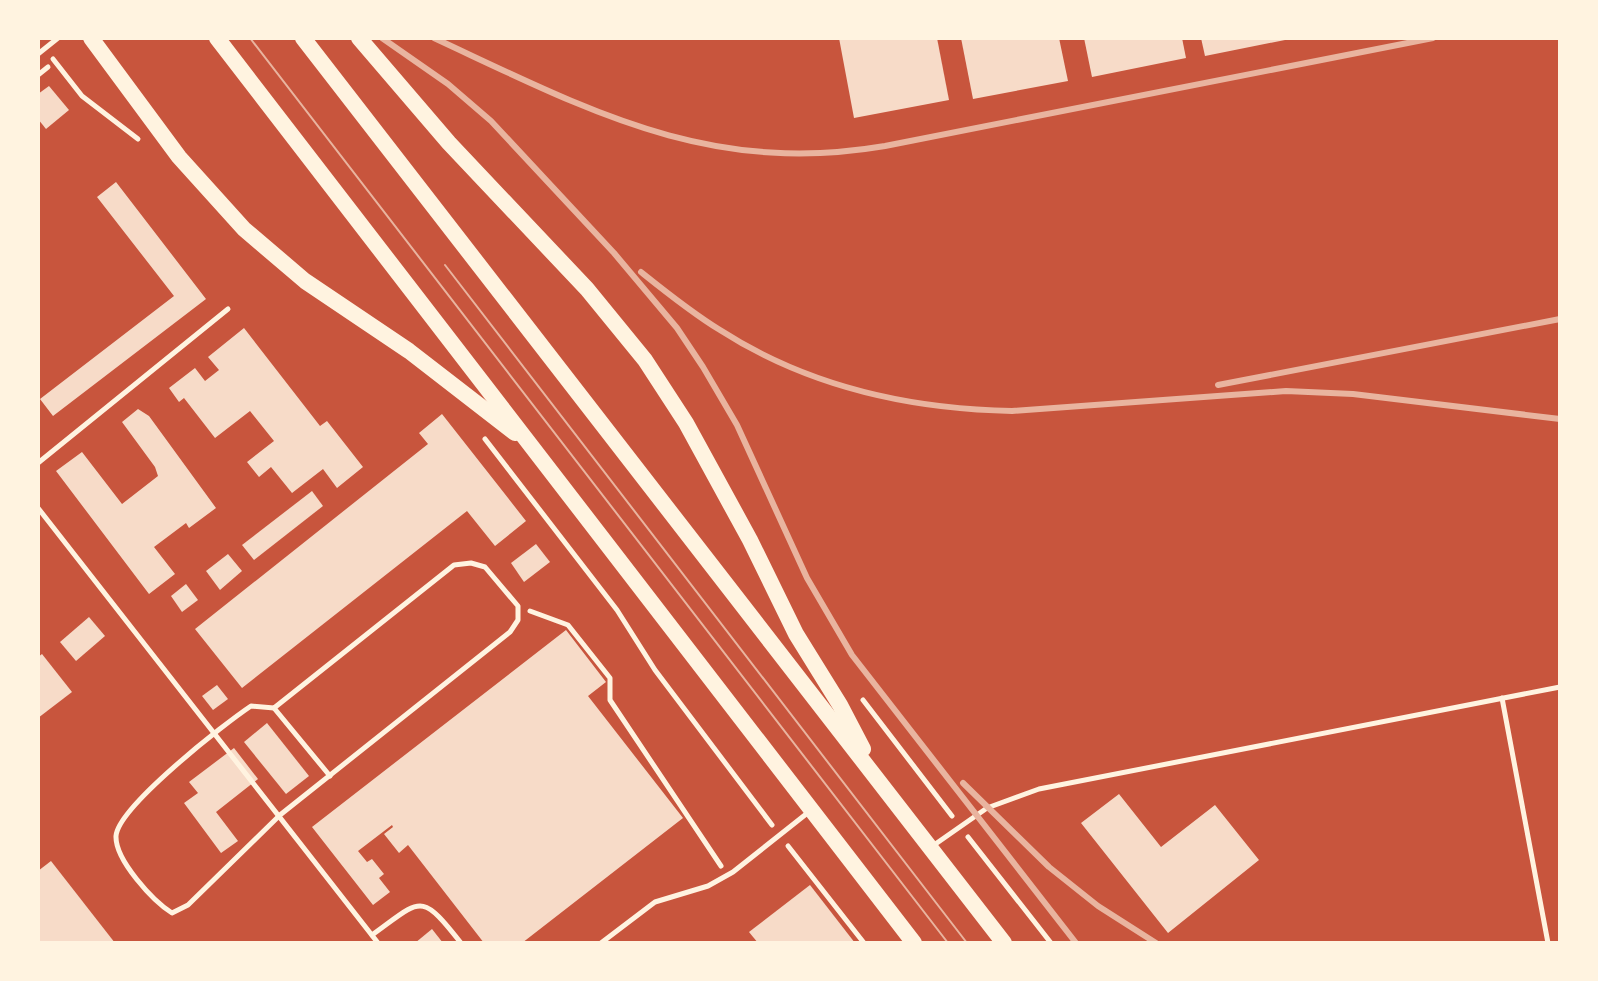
<svg xmlns="http://www.w3.org/2000/svg" width="1598" height="981" font-family="Spectral,serif">
<style>
.building{fill:#f7dbc8}
.lines{fill:none;stroke-linecap:round;stroke-linejoin:round}
.path{stroke:#fff3e0;stroke-width:5}
.service{stroke:#fff3e0;stroke-width:5}
.primary{stroke:#fff3e0;stroke-width:16}
.tram{stroke:#e9b49f;stroke-width:2}
.rail{stroke:#e9b49f;stroke-width:6}
</style>
<rect width="100%" height="100%" fill="#c8553d"/>
<g class="building">
<polygon points="839,38 937,38 949,100 854,118"/>
<polygon points="961,38 1059,38 1068,81 973,99"/>
<polygon points="1084,38 1182,38 1186,58 1092,77"/>
<polygon points="1201,38 1290,38 1290,39 1205,56"/>
<polygon points="49,86 69,110 46,129 38,119 38,94"/>
<polygon points="116,182 206,299 53,416 40,399 174,296 97,197"/>
<polygon points="244,328 320,426 327,421 363,467 337,488 323,469 292,493 271,467 259,477 247,462 274,441 250,411 215,438 184,398 179,402 169,388 195,368 205,381 219,370 208,357"/>
<polygon points="138,409 149,416 216,508 189,528 186,523 154,547 175,574 149,594 56,471 82,452 122,504 158,476 155,467 122,422"/>
<polygon points="442,414 526,521 495,546 467,511 242,688 195,629 428,444 419,433"/>
<polygon points="312,491 323,506 254,560 242,545"/>
<polygon points="536,544 550,562 524,582 511,563"/>
<polygon points="228,554 242,571 220,590 206,571"/>
<polygon points="186,584 198,600 182,612 171,596"/>
<polygon points="89,617 105,636 76,661 60,642"/>
<polygon points="566,630 606,682 588,696 683,818 522,943 484,943 408,845 399,853 384,834 393,827 392,825 358,851 367,862 372,859 384,874 379,878 390,892 373,905 312,827"/>
<polygon points="42,654 72,692 38,718 38,657"/>
<polygon points="217,685 228,699 213,710 202,696"/>
<polygon points="267,723 309,776 286,794 244,742"/>
<polygon points="234,748 258,779 216,812 238,841 221,853 184,803 198,793 189,782"/>
<polygon points="1119,794 1161,847 1215,805 1259,860 1168,933 1081,823"/>
<polygon points="51,861 115,943 38,943 38,871"/>
<polygon points="810,885 855,943 758,943 749,932"/>
<polygon points="432,929 443,943 415,943"/>
</g>
<g class="lines">
<g class="path">
<polyline points="53,59 82,96 138,139"/>
<polyline points="38,75 48,67"/>
<polyline points="485,439 617,610 655,670 772,825"/>
<polyline points="530,611 568,625 610,678 610,700 721,866"/>
<polyline points="863,700 952,816"/>
<polyline points="968,837 1051,943"/>
<polyline points="788,846 864,943"/>
</g>
<g class="service">
<polyline points="38,54 58,38"/>
<polyline points="38,463 228,309"/>
<polyline points="38,508 378,943"/>
<path d="M471,563L485,567L518,606V620L510,632L280,815L188,905L172,913C153,901 115,860 116,836C118,807 224,724 251,706L274,708L454,565Z"/>
<polyline points="1502,698 1548,943"/>
<polyline points="274,708 330,776"/>
<polyline points="934,845 987,808 1039,789 1560,687"/>
<path d="M372,935C422,899 420,891 461,943"/>
<polyline points="601,943 655,902 708,886 733,872 810,811"/>
</g>
<g class="primary">
<polyline points="91,38 179,157 244,229 305,281 409,351 515,433"/>
<polyline points="217,38 914,943"/>
<polyline points="303,38 1004,943"/>
<polyline points="359,38 449,143 587,289 645,360 686,423 750,540 796,634 840,705 863,749"/>
</g>
<g class="tram">
<polyline points="250,38 948,943"/>
<polyline points="445,265 967,943"/>
</g>
<g class="rail">
<polyline points="382,38 448,84 491,121 614,253 677,328 703,367 737,425 807,578 852,655 1076,943"/>
<path d="M434,38C589,110 708,176 885,146L1433,38"/>
<path d="M641,272C666,292 692,313 720,330C807,386 909,409 1012,411L1286,391L1353,394L1560,419"/>
<polyline points="1218,385 1560,319"/>
<polyline points="963,783 1049,867 1098,906 1156,943"/>
</g>
</g>
<rect width="1598" height="981" fill="none" stroke="#fff3e0" stroke-width="80"/>
</svg>
